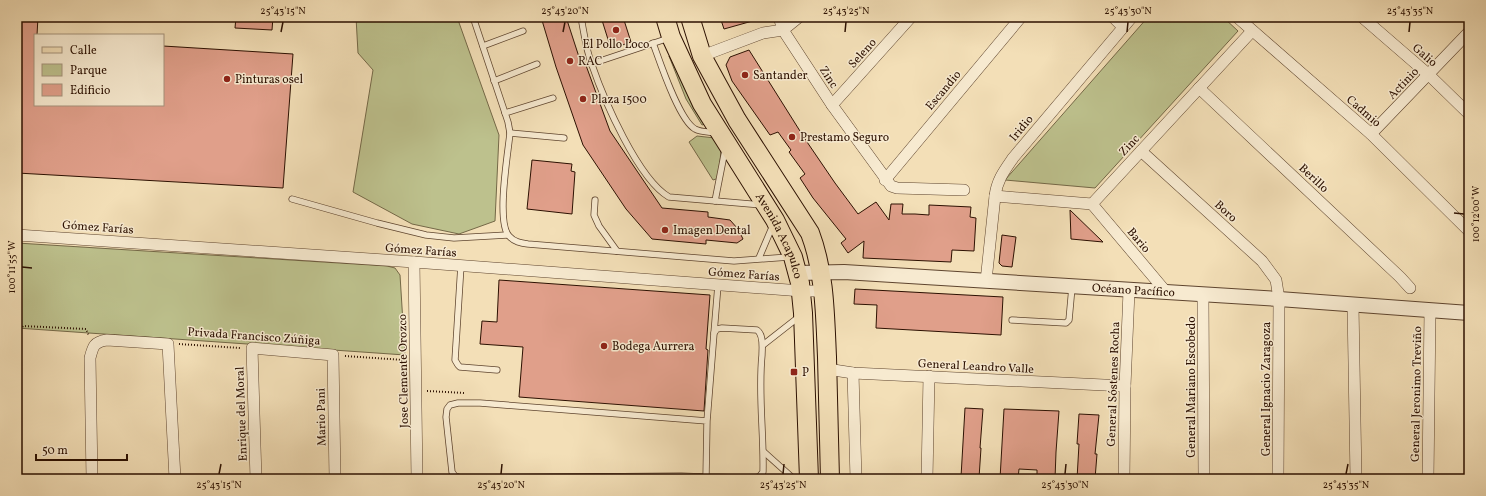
<svg xmlns="http://www.w3.org/2000/svg" width="1486" height="496" font-family="Vollkorn,serif">
<style>
.green{fill:#bdc18d;stroke:#746847}
.building{fill:#e09f8a;stroke:#2c1001}
.lines{fill:none;stroke-linecap:round;stroke-linejoin:round}
.service-casing{stroke:#5e442e;stroke-width:7}
.minor-casing{stroke:#5e442e;stroke-width:12}
.tertiary-casing{stroke:#5e442e;stroke-width:16}
.primary-casing{stroke:#2c1001;stroke-width:20}
.path{stroke:#2c1001;stroke-width:2;stroke-dasharray:1 2;stroke-linecap:butt}
.service{stroke:#f7ead0;stroke-width:5.5}
.minor{stroke:#f7ead0;stroke-width:11}
.tertiary{stroke:#f7ead0;stroke-width:14}
.primary{stroke:#f3dfb7;stroke-width:18}
.ticks{fill:none;stroke:#2c1001;stroke-width:1.5}
.poi-dot{fill:#8f2418;stroke:#f7ead0;stroke-width:1.5}
.labels{text-anchor:middle;stroke-width:3;stroke-linejoin:round;paint-order:stroke}
.poi-label{font-size:12px;fill:#2c1001;stroke:#f7ead0;text-anchor:start}
.street-label{font-size:12px;fill:#2c1001;stroke:#f7ead0}
.neatline{fill:none;stroke:#2c1001;stroke-width:1.5}
.ticks-label{font-size:10px;text-anchor:middle;fill:#2c1001}
</style>
<rect width="100%" height="100%" fill="#f3dfb7"/>
<filter id="stains"><feTurbulence type="fractalNoise" baseFrequency=".005" numOctaves="4"/><feColorMatrix values="0 0 0 0 .2 0 0 0 0 .09 0 0 0 0 .02 0 0 0 .5 -.17"/></filter>
<radialGradient id="worn" r=".72"><stop offset=".6" stop-color="#630" stop-opacity="0"/><stop offset="1" stop-color="#630" stop-opacity=".3"/></radialGradient>
<g class="green">
<polygon points="356,17 457,17 499,135 495,221 459,234 412,224 353,192 373,70 358,53"/>
<polygon points="1148,17 1223,17 1238,31 1095,188 1005,180"/>
<polygon points="669,56 695,105 709,123 702,125 686,99"/>
<polygon points="697,136 715,138 721,148 719,178 713,180 689,142"/>
<polygon points="17,243 387,266 395,268 400,275 405,355 17,328"/>
</g>
<g class="building">
<polygon points="17,17 38,17 37,35 35,35 35,105 163,105 163,46 293,54 283,188 17,173"/>
<polygon points="236,17 273,17 272,30 235,28"/>
<polygon points="541,17 566,17 580,60 584,60 610,131 662,208 708,212 708,217 730,220 738,229 743,239 737,243 706,240 706,244 652,239 626,209 583,145 556,67"/>
<polygon points="601,17 623,17 631,42 611,49"/>
<polygon points="720,17 756,17 756,20 724,29"/>
<polygon points="749,50 805,139 835,183 858,214 876,202 889,220 891,204 903,204 902,214 915,214 929,215 929,205 971,207 970,217 976,218 974,251 952,250 951,262 863,258 864,241 848,253 841,243 846,239 813,198 800,178 805,174 789,152 791,150 778,132 770,135 732,81 726,65 730,57"/>
<polygon points="532,160 572,164 571,171 575,172 572,214 527,209"/>
<polygon points="1070,210 1103,242 1071,239"/>
<polygon points="1002,235 1016,237 1012,267 1002,266 999,263"/>
<polygon points="499,280 710,295 706,349 708,350 704,411 519,397 523,347 480,344 482,321 497,322"/>
<polygon points="855,289 1003,297 1001,335 876,328 877,305 854,304"/>
<polygon points="965,408 983,409 980,448 981,448 979,478 961,477"/>
<polygon points="1004,409 1059,411 1056,452 1055,479 1037,479 1037,470 1019,469 1018,479 1000,479"/>
<polygon points="1079,414 1099,415 1095,454 1097,454 1095,479 1077,479 1079,444 1077,444"/>
</g>
<g class="lines">
<defs>
<g id="service">
<path d="M473,17L508,122L510,133C508,153 496,222 509,236C514,242 521,243 528,244L734,261L789,257"/>
<path d="M581,17C584,33 586,50 592,65C604,100 638,179 669,197L762,205"/>
<path d="M653,43C660,62 679,120 695,129C700,132 710,132 716,133"/>
<polyline points="483,46 523,31"/>
<polyline points="591,64 669,38"/>
<polyline points="494,81 537,64"/>
<polyline points="505,113 553,98"/>
<polyline points="510,133 564,138"/>
<polyline points="292,199 377,223 426,235 454,238 507,235"/>
<polyline points="595,200 594,215 599,226 617,251"/>
<polyline points="715,201 725,150"/>
<polyline points="759,258 773,225"/>
<polyline points="461,265 455,360 458,365 460,367 497,370"/>
<polyline points="1012,320 1066,323 1069,320 1072,287"/>
<polyline points="714,333 718,285"/>
<polyline points="763,345 800,316"/>
<polyline points="764,452 794,479"/>
<path d="M706,477L752,478L759,477L763,472C764,433 758,394 762,355C762,348 764,335 757,330L722,328L717,329L714,333L707,421L706,477L681,476L462,478L455,476L452,472L446,417L447,409L450,405L458,403H480L707,421"/>
</g>
<g id="minor">
<polyline points="779,17 783,30 832,105 891,186 897,188 964,190"/>
<polyline points="1113,17 1123,27"/>
<polyline points="1237,17 1371,134 1469,231"/>
<polyline points="1362,17 1429,75 1469,114"/>
<polyline points="702,56 763,33 783,30 799,17"/>
<polyline points="1199,88 1400,277 1410,288"/>
<polyline points="832,105 911,17"/>
<polyline points="1371,134 1469,32"/>
<polyline points="1141,151 1262,261 1276,280 1279,299 1278,479"/>
<polyline points="885,180 1021,17"/>
<polyline points="995,196 1092,204 1252,31"/>
<polyline points="1092,204 1167,293"/>
<polyline points="17,235 414,262 802,291 824,291"/>
<polyline points="414,262 417,479"/>
<path d="M986,281L995,196C997,180 1004,171 1013,158L1132,17"/>
<polyline points="1203,295 1204,479"/>
<polyline points="1353,305 1356,479"/>
<polyline points="827,369 853,373 1125,386"/>
<polyline points="853,373 856,479"/>
<path d="M92,479L90,358C93,346 94,342 107,340L168,344L175,479"/>
<polyline points="256,479 252,348 333,355 335,479"/>
<polyline points="927,479 929,376"/>
<polyline points="1124,479 1125,386 1129,291"/>
<polyline points="1428,479 1430,310"/>
</g>
<g id="tertiary">
<path id="s1" d="M798,273L844,272L1279,299L1469,313"/>
</g>
<g id="primary">
<path id="s2" d="M665,17L671,37L702,104L775,220L793,257L800,283L803,313L809,479"/>
<path d="M690,17L702,56L737,120L810,233C825,273 825,314 827,357C828,397 829,438 830,479"/>
</g>
</defs>
<use href="#service" class="service-casing"/>
<use href="#minor" class="minor-casing"/>
<use href="#tertiary" class="tertiary-casing"/>
<use href="#primary" class="primary-casing"/>
<g class="path">
<polyline points="17,334 23,326 86,329 89,336"/>
<polyline points="179,344 240,348"/>
<polyline points="345,356 404,360"/>
<polyline points="427,391 465,393"/>
</g>
<use href="#service" class="service"/>
<use href="#minor" class="minor"/>
<use href="#tertiary" class="tertiary"/>
<use href="#primary" class="primary"/>
</g>
<path class="ticks" d="M281,32L283,22M563,32L565,22M845,32L846,22M1127,32L1128,22M1409,32L1410,22M1454,213L1464,214M22,267L32,268M219,474L221,464M501,474L502,464M783,474L784,464M1065,474L1066,464M1346,474L1348,464"/>
<g class="poi-dot">
<circle cx="616" cy="30" r="4"/>
<circle cx="570" cy="61" r="4"/>
<circle cx="745" cy="75" r="4"/>
<circle cx="227" cy="79" r="4"/>
<circle cx="583" cy="99" r="4"/>
<circle cx="792" cy="137" r="4"/>
<circle cx="665" cy="230" r="4"/>
<circle cx="604" cy="346" r="4"/>
<rect x="790" y="368" width="8" height="8" rx="2"/>
</g>
<g class="labels">
<g class="poi-label">
<text x="616" y="48" text-anchor="middle">El Pollo Loco</text>
<text x="578" y="65">RAC</text>
<text x="753" y="79">Santander</text>
<text x="235" y="83">Pinturas osel</text>
<text x="591" y="103">Plaza 1500</text>
<text x="800" y="141">Prestamo Seguro</text>
<text x="673" y="234">Imagen Dental</text>
<text x="612" y="350">Bodega Aurrera</text>
<text x="802" y="376">P</text>
</g>
<g class="street-label">
<text transform="translate(862 53) rotate(-48)" y="4">Seleno</text>
<text transform="translate(1425 55) rotate(41)" y="4">Galio</text>
<text transform="translate(829 77) rotate(57)" y="4">Zinc</text>
<text transform="translate(1403 83) rotate(-46)" y="4">Actinio</text>
<text transform="translate(943 90) rotate(-50)" y="4">Escandio</text>
<text transform="translate(1364 111) rotate(41)" y="4">Cadmio</text>
<text transform="translate(1021 128) rotate(-50)" y="4">Iridio</text>
<text transform="translate(1129 145) rotate(-47)" y="4">Zinc</text>
<text transform="translate(1314 178) rotate(43)" y="4">Berillo</text>
<text transform="translate(1226 211) rotate(42)" y="4">Boro</text>
<text transform="translate(98 227) rotate(4)" y="4">Gómez Farías</text>
<text dy="4" stroke="none"><textPath href="#s2" startOffset="248">Avenida Acapulco</textPath></text>
<text transform="translate(1139 240) rotate(50)" y="4">Bario</text>
<text transform="translate(421 250) rotate(4)" y="4">Gómez Farías</text>
<text transform="translate(744 274) rotate(4)" y="4">Gómez Farías</text>
<text dy="4" stroke="none"><textPath href="#s1" startOffset="336">Océano Pacífico</textPath></text>
<text transform="translate(254 336) rotate(4)" y="4">Privada Francisco Zúñiga</text>
<text transform="translate(976 366) rotate(3)" y="4">General Leandro Valle</text>
<text transform="translate(403 371) rotate(-91)" y="4">Jose Clemente Orozco</text>
<text transform="translate(1113 384) rotate(-88)" y="4">General Sóstenes Rocha</text>
<text transform="translate(1191 387) rotate(-90)" y="4">General Mariano Escobedo</text>
<text transform="translate(1266 389) rotate(-90)" y="4">General Ignacio Zaragoza</text>
<text transform="translate(1416 394) rotate(-89)" y="4">General Jeronimo Treviño</text>
<text transform="translate(241 414) rotate(-92)" y="4">Enrique del Moral</text>
<text transform="translate(321 417) rotate(-91)" y="4">Mario Pani</text>
</g>
</g>
<rect width="1486" height="496" fill="none" stroke="#f3dfb7" stroke-width="44"/>
<rect x="34" y="34" width="130" height="72" fill="#f7ead0" stroke="#a6937d"/>
<rect x="42" y="47" width="20" height="6" fill="#f3dfb7" stroke="#a6937d"/>
<text x="70" y="54" font-size="12" fill="#2c1001">Calle</text>
<rect x="42" y="64" width="20" height="12" fill="#bdc18d" stroke="#a6937d"/>
<text x="70" y="74" font-size="12" fill="#2c1001">Parque</text>
<rect x="42" y="84" width="20" height="12" fill="#e09f8a" stroke="#a6937d"/>
<text x="70" y="94" font-size="12" fill="#2c1001">Edificio</text>
<path d="M36 454v6h91v-6" fill="none" stroke="#2c1001" stroke-width="2"/>
<text x="42" y="454" font-size="12" fill="#2c1001" stroke="#f7ead0" stroke-width="3" paint-order="stroke">50 m</text>
<rect x="22" y="22" width="1442" height="452" class="neatline"/>
<g class="ticks-label">
<text x="283" y="14">25°43'15"N</text>
<text x="565" y="14">25°43'20"N</text>
<text x="846" y="14">25°43'25"N</text>
<text x="1128" y="14">25°43'30"N</text>
<text x="1410" y="14">25°43'35"N</text>
<text transform="translate(1475 214) rotate(-90)" y="4">100°12'00"W</text>
<text transform="translate(11 267) rotate(-90)" y="4">100°11'55"W</text>
<text x="219" y="488">25°43'15"N</text>
<text x="501" y="488">25°43'20"N</text>
<text x="783" y="488">25°43'25"N</text>
<text x="1065" y="488">25°43'30"N</text>
<text x="1346" y="488">25°43'35"N</text>
</g>
<rect width="100%" height="100%" filter="url(#stains)"/>
<rect width="100%" height="100%" fill="url(#worn)"/>
</svg>
